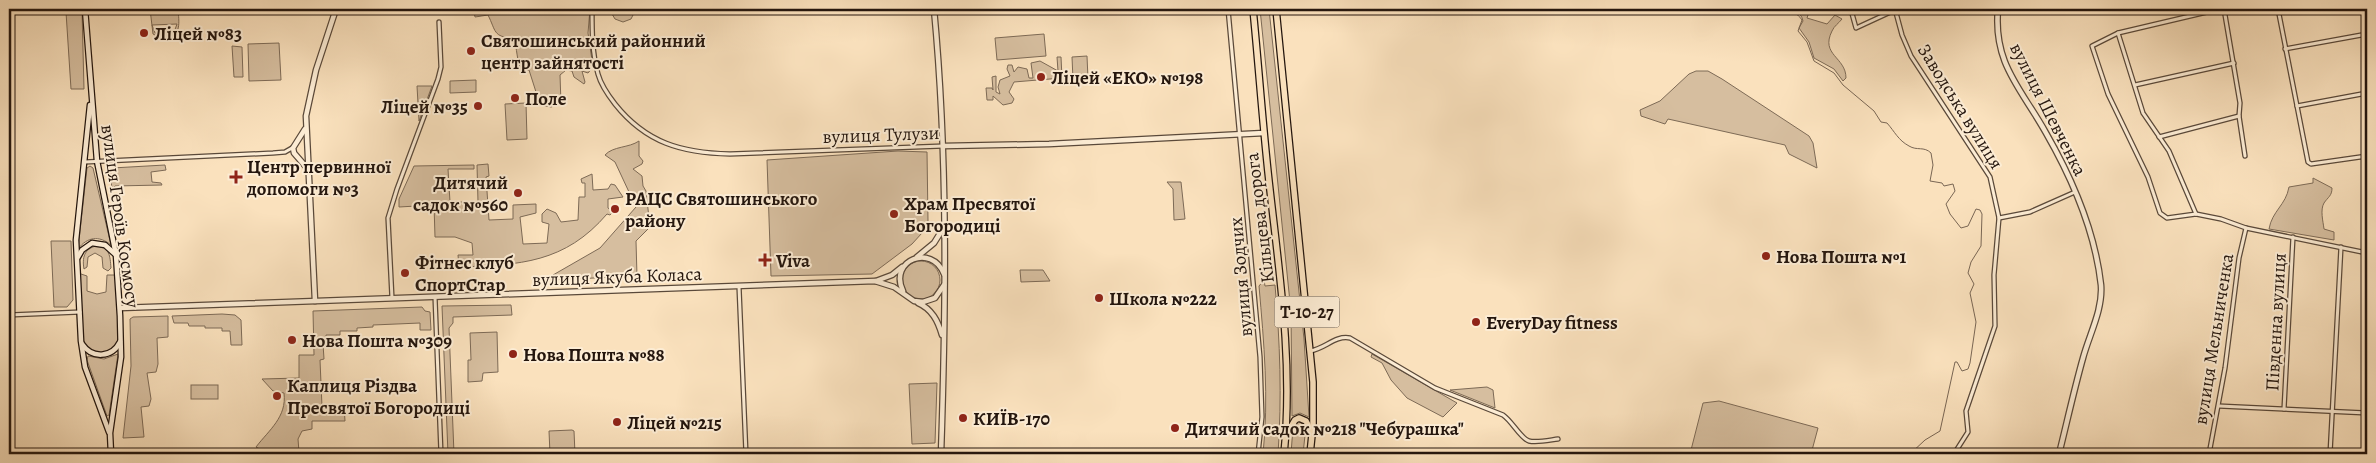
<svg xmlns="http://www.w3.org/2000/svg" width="2376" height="463" font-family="Alegreya,serif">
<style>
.green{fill:#d6be9f;stroke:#7d6a56;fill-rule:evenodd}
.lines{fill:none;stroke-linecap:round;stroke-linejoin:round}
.stream{stroke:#796654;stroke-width:1}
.minor-casing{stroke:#5a493a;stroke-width:5.5}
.tertiary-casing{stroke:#5a493a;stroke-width:7}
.secondary-casing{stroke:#24160e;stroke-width:7}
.trunk-casing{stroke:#24160e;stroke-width:8}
.minor{stroke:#fcecd4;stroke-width:3}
.tertiary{stroke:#fcecd4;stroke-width:4.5}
.secondary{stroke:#fcecd4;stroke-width:4.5}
.trunk{stroke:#fae1bd;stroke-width:5.5}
.poi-dot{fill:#8f2418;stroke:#fcecd4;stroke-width:2}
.labels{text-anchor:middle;stroke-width:4;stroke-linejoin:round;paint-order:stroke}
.shield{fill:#fcecd4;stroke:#655649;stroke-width:1}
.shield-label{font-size:18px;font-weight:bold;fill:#24160e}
.poi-label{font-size:19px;font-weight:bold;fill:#24160e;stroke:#fcecd4;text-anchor:start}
.street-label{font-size:19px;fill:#24160e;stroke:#fcecd4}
</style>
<rect width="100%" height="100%" fill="#fae1bd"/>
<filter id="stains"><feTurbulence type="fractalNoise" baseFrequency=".004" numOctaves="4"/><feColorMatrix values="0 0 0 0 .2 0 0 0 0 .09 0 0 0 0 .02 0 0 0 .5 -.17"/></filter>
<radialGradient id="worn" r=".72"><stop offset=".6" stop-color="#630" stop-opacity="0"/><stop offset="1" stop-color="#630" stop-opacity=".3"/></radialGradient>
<g class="green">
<path d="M150,9H178C179,22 182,36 165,40L153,34ZM177,24L173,35L165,38L155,33L152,25Z"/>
<path d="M486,9H590L588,33L593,67L588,73L582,71L585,82L584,84L574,77L572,71L566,70L560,75L561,104L551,107L536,104L533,97L536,92L529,70L522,71C516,62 518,48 513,38C493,37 496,31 488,15L475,17L474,12Z"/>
<polygon points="609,9 636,9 631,19 623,22 615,19"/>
<polygon points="1260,9 1269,9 1304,339 1309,417 1300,413 1292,416 1291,312"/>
<path d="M1787,9H1810L1807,18L1827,24L1835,15L1842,19C1839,23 1834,26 1832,31C1820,55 1846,57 1846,78L1843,81L1834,69L1814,58L1809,42L1799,28L1803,21C1801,11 1794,12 1787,9Z"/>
<polygon points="82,11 84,89 71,89 66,12"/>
<polygon points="1044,34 1046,56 997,60 995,38"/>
<polygon points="279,43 281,80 249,81 248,44"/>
<polygon points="232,46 242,47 243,77 234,77"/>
<polygon points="1087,56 1088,79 1073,80 1072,57"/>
<polygon points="1057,57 1061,57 1062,78 1014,82 1009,92 1014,99 1012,103 1003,105 993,96 993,100 987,100 986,88 992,88 993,90 992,77 996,76 996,92 1000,94 998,87 1000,80 1010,76 1007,69 1008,65 1012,65 1014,72 1018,67 1027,69 1029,78 1033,78 1031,63 1040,61 1058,71"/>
<polygon points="1696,71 1708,71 1722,79 1809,136 1813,143 1817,168 1789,154 1785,145 1668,119 1665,124 1641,116 1640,110 1660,101 1689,74"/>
<polygon points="476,80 476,92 450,93 450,81"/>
<polygon points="417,86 432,86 419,121"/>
<polygon points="526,103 527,139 507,140 505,104"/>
<path d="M639,141V156L643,161L642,164L633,169L642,176L643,186L646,191L649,218H645L646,224L650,227L636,241L637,276L551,280L553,275L600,248L636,207L615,162L605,155C613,146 629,148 639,141Z"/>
<polygon points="898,151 927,152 928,221 922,233 912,244 872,274 771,276 767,160"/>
<path d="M488,164L489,176L486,177L489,220L513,219V205L536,204V213L520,217L523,244L547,243L549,224L542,222V214L547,209L556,213L561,222L578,220L579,197H585V183H582L581,179L592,174L593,190L608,189L611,184L615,185L623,197L608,199V208L613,212L610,215L607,214C565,263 520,265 459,267L458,255H473L472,243L455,237H435L434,205L399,207V199L414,166L474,165V169H448L450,202H478L477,165Z"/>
<polygon points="165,165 166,170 151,172 152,182 161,183 162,185 115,186 112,189 110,171 112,168"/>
<path d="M90,166L93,168L111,245C99,235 87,237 78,249L87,168Z"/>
<path d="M2313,178L2332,188C2332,196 2328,197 2324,203C2320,210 2323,221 2324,229L2334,232V240L2269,229C2272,211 2286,205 2289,187L2313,183Z"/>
<polygon points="1167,182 1181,182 1185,219 1174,220 1173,189"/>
<polygon points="51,241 71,241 73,300 67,307 54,307"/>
<path d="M96,246C110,247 110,256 111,268L108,271L103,268L102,257L95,253L88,257L87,267L84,269C82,258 84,249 96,246Z"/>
<circle cx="921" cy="280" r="19"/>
<polygon points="1020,270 1043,270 1050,281 1021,282"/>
<path d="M81,274L87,276V291L97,294L106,292L107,275H115C116,289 123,335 116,344C107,358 88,354 83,339L79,276Z"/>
<path d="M1264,280L1265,286L1275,285C1280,342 1282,397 1278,454H1263C1269,398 1264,343 1259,286Z"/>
<polygon points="511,305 512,315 453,317 453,323 449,328 454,454 448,454 442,306"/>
<path d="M422,307L425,311L430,312L431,330H420V323L373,325V327L357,328V331H340V335H326V343L323,344L324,359L320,360L322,407L344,406L345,421H312V429L302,431L298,439L299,452L267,453L256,447C269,430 287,417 284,393L273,391L262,379L299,378V355H314L313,311Z"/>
<polygon points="222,314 235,315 241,320 242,345 231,345 230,331 222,331 222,328 205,328 205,326 189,326 188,323 174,323 172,316"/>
<polygon points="168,316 168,337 157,338 158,364 156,372 147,373 151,399 149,406 141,407 144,437 123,438 131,366 130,319 133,317"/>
<polygon points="497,332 498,372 483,373 482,381 468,382 468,360 471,360 470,333"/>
<polygon points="118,354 109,415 107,416 87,360 88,356 104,359"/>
<polygon points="1372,354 1457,403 1443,417 1407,398 1391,380 1382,363 1371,357"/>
<polygon points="937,383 935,443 912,444 909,384"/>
<rect x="191" y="385" width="27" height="14"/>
<polygon points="1487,387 1493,390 1495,408 1450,390"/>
<polygon points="1719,401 1818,428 1811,454 1690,454 1703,403"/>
<polygon points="1298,421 1306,426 1303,454 1291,454 1293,427"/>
<polygon points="572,430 574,431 575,454 550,454 549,431"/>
</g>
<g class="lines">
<path class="stream" d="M1786,9V14C1794,15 1796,11 1802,20L1798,31L1807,42L1814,61L1834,73L1843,85L1874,111L1881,122L1887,123C1895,132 1898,140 1909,146C1917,151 1924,146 1931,153L1933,165L1930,181L1942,183L1944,186L1953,184L1955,191L1946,204L1950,214L1961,228L1968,226L1976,209L1980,210L1982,214L1981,246L1971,262L1968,273L1974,284L1970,293L1976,322L1970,363L1968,369L1962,371L1957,362H1955L1940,431L1925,440L1910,454"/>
<defs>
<g id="minor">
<path d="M592,9C592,30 592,53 598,74C601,85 608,95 615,104C646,143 682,153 730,154L943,146"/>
<polyline points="1228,9 1260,357 1262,417 1258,454"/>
<polyline points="1835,9 1856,9"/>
<polyline points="1895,9 1902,35 1911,56 1990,177 1999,218 1994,275 1995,326 1966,411 1968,432 1954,454"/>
<polyline points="2220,9 2118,33 2092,46 2108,94 2148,177 2160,213 2167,218 2196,214 2221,219 2246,228 2367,253"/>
<polyline points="2224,9 2240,103 2239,116 2245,156"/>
<polyline points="2278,9 2308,162 2311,164 2367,156"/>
<polyline points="1851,10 1856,28 1895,10"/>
<polyline points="2118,33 2143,113 2169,151 2196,214"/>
<polyline points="2285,49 2367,34"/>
<polyline points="2135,85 2234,63"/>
<polyline points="2297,106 2367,93"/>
<polyline points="2159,137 2239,116"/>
<polyline points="85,162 273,153 285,152 292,148"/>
<polyline points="1999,218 2030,212 2075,192"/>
<polyline points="739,287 746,454"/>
<polyline points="435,297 441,454"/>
<polyline points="392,298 388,218 397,189 438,79 441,67 439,22"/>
<polyline points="9,315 80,312"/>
<path d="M1310,351C1325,349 1335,335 1350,338L1435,388L1503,415C1512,421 1521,439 1529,441C1537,443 1550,440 1558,439"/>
<polyline points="2219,406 2367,413"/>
<polyline points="2284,409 2293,237"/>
<polyline points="2209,453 2226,454"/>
<polyline points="2209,454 2225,368 2239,258 2246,228"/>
<polyline points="2330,454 2341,247"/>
</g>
<g id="tertiary">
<path d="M934,9C948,157 946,306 941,454"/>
<path d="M1998,9C1993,64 2021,88 2046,133C2073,180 2095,231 2101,285C2103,310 2089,335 2083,358C2074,390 2067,422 2059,454"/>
<polyline points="305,129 293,148 294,153 307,168"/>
<polyline points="944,146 1049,144 1264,133"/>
<polyline points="917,257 934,243 944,227"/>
<polyline points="876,281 892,275 902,267"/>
<path d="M903,291C888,260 932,243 944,274"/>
<polyline points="315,301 306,116 316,70 336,9"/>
<path d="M918,303C932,309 938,321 942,335"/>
<polyline points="120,308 875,281 894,287 914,301 923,302 935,298 944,285"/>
</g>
<g id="secondary">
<polyline points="85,9 97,161 116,255 120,316 121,357 110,433 111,454"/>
<polyline points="90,105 76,240 81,341 85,367 109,432"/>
<polyline points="78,257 82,250 92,243 105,245 115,254"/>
<path d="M82,344C92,359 112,358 120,342"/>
</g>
<g id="trunk">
<path d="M1253,9C1259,69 1263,130 1270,190C1280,278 1293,365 1284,454"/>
<polyline points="1276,9 1313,382 1313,425 1310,454"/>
<polyline points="1288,432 1295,420 1299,418 1306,421 1311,431"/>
</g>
</defs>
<use href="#minor" class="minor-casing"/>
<use href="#tertiary" class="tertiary-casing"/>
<use href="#secondary" class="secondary-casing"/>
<use href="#trunk" class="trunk-casing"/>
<use href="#minor" class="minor"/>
<use href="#tertiary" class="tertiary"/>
<use href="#secondary" class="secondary"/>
<use href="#trunk" class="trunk"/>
</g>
<g class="poi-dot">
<circle cx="144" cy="33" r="5"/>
<circle cx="471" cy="51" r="5"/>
<circle cx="1041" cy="77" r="5"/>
<circle cx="515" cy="98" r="5"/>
<circle cx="478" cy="106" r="5"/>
<path d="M233.5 169.5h5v5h5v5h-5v5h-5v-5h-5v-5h5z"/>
<circle cx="518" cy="193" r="5"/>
<circle cx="615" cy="209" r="5"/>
<circle cx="894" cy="214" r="5"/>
<circle cx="1766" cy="256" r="5"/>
<path d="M762.5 252.5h5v5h5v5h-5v5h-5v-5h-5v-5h5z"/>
<circle cx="405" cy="273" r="5"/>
<circle cx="1099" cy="298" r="5"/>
<circle cx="1476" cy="322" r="5"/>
<circle cx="292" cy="340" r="5"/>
<circle cx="513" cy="354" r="5"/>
<circle cx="277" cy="396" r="5"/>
<circle cx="963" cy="418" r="5"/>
<circle cx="617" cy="422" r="5"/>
<circle cx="1175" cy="428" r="5"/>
</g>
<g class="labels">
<rect class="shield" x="1274.5" y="296.5" width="65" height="31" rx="4"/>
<g class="shield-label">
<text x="1307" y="318">Т-10-27</text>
</g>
<g class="poi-label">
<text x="154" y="40">Ліцей №83</text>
<text x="481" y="47">Святошинський районний<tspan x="481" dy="22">центр зайнятості</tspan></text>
<text x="1051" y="84">Ліцей «ЕКО» №198</text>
<text x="525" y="105">Поле</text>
<text x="468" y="113" text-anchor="end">Ліцей №35</text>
<text x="247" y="173">Центр первинної<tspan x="247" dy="22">допомоги №3</tspan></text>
<text x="508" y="189" text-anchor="end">Дитячий<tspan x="508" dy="22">садок №560</tspan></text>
<text x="625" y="205">РАЦС Святошинського<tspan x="625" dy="22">району</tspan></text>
<text x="904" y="210">Храм Пресвятої<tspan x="904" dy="22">Богородиці</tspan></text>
<text x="1776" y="263">Нова Пошта №1</text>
<text x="776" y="267">Viva</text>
<text x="415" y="269">Фітнес клуб<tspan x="415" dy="22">СпортСтар</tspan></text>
<text x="1109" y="305">Школа №222</text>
<text x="1486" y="329">EveryDay fitness</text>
<text x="302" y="347">Нова Пошта №309</text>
<text x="523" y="361">Нова Пошта №88</text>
<text x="287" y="392">Каплиця Різдва<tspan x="287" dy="22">Пресвятої Богородиці</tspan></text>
<text x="973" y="425">КИЇВ-170</text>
<text x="627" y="429">Ліцей №215</text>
<text x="1185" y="435">Дитячий садок №218 "Чебурашка"</text>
</g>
<g class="street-label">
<text transform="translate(1961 106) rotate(58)" y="7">Заводська вулиця</text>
<text transform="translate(2049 109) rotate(63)" y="7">вулиця Шевченка</text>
<text transform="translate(881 134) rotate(-2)" y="7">вулиця Тулузи</text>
<text transform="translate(121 216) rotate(82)" y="7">вулиця Героїв Космосу</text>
<text transform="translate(1259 218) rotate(-97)" y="7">Кільцева дорога</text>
<text transform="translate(617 276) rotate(-2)" y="7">вулиця Якуба Коласа</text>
<text transform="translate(1240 277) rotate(-95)" y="7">вулиця Зодчих</text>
<text transform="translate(2275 322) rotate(-87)" y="7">Південна вулиця</text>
<text transform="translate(2213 339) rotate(-81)" y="7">вулиця Мельниченка</text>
</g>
</g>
<rect width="2376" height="463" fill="none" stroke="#fae1bd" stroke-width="30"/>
<rect x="10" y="10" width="2356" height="443" fill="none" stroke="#24160e" stroke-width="2.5"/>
<rect x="15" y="15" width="2346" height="433" fill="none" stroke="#24160e"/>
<rect width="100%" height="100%" filter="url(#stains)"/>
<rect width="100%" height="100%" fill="url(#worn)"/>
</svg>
